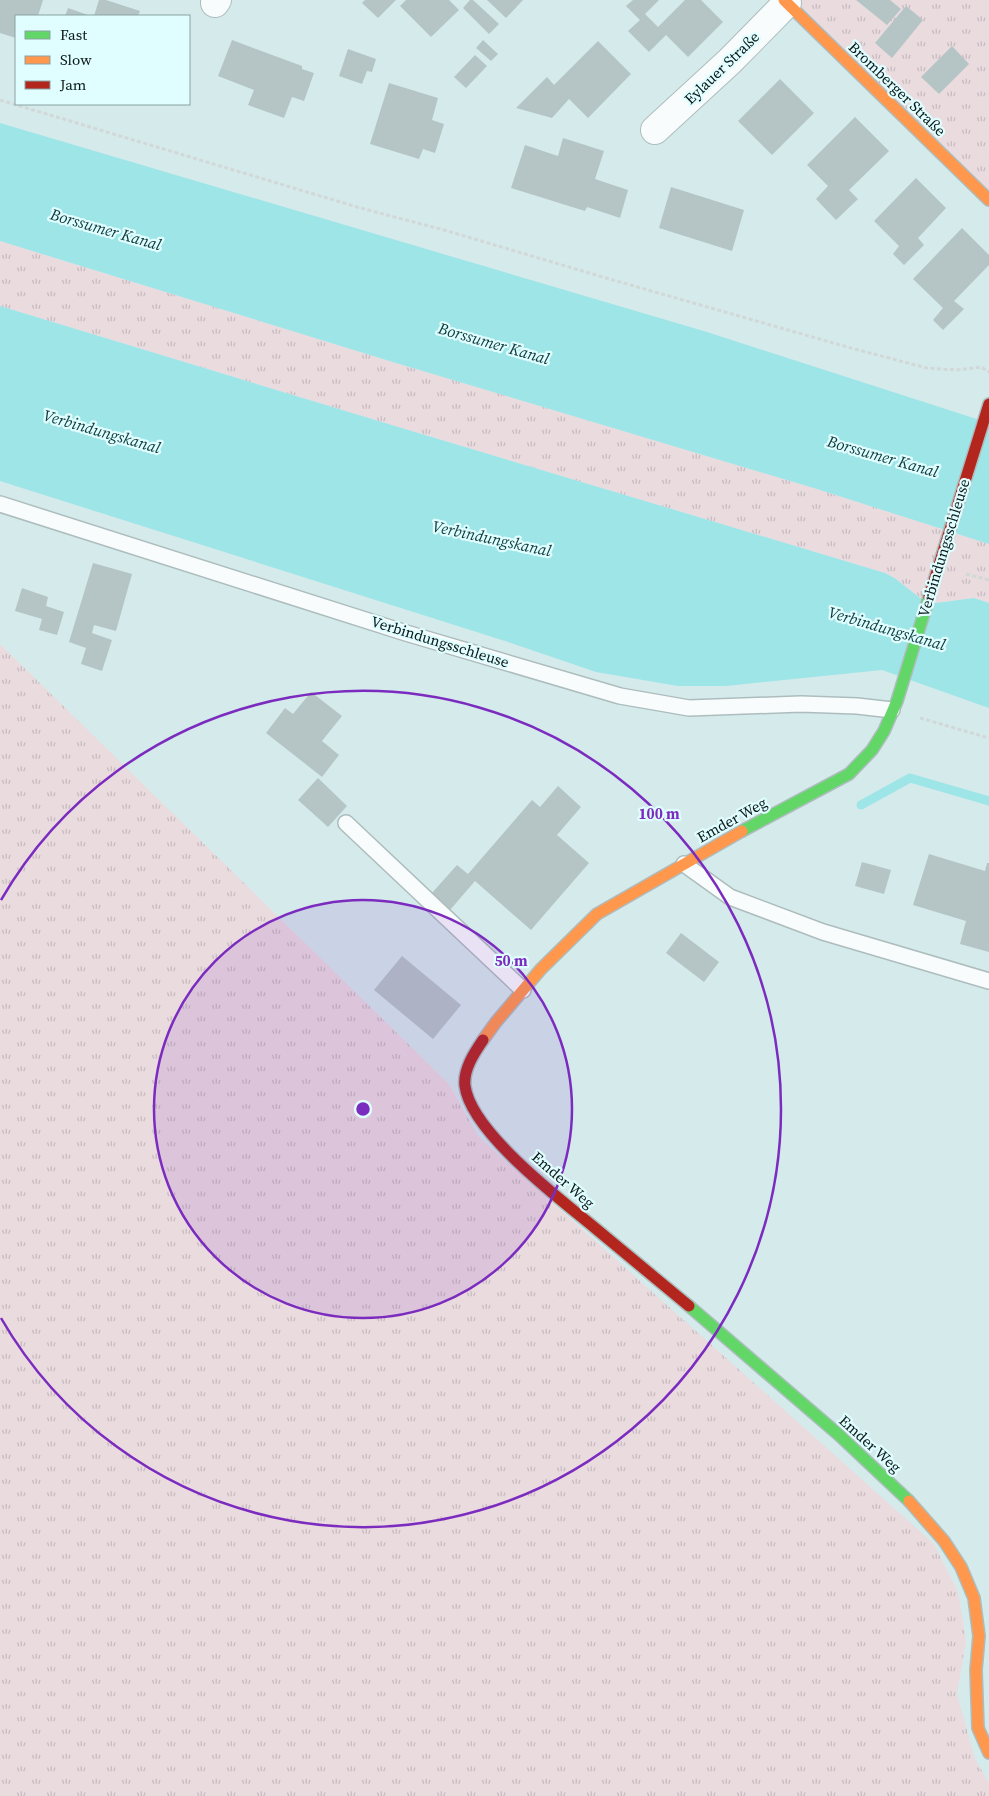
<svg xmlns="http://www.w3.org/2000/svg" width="989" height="1796" font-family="'Source Serif 4',serif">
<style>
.grass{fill:url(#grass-tufts)}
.water{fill:#9ee5e8}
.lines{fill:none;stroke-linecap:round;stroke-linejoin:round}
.stream{stroke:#9ee5e8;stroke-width:9}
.building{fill:#b5c5c6}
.lane-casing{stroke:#adbdbe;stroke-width:18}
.street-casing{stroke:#adbdbe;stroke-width:30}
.fast-casing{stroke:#adbdbe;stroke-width:14}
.slow-casing{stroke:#adbdbe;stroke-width:14}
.jam-casing{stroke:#adbdbe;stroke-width:14}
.path{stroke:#d2d8d8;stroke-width:3;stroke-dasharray:4 2.5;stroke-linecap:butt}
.lane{stroke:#f9fcfc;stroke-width:15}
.street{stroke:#f9fcfc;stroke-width:28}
.fast{stroke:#63d668;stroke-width:11}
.slow{stroke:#ff974d;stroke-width:11}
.jam{stroke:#b3261e;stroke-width:11}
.ring{fill:none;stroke:#7b2cbf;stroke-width:2.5}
.labels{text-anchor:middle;stroke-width:4.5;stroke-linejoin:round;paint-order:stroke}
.street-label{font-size:15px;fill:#0a1718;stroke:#e0feff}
.water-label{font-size:16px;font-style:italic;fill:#0d3b3c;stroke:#e0feff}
.centre{fill:#7b2cbf;stroke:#e0feff;stroke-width:2.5}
.ring-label{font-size:15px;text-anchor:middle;font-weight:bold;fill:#7b2cbf;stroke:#e0feff;stroke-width:4.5;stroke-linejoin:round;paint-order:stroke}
</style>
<defs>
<pattern id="grass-tufts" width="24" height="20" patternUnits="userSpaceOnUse" patternTransform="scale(1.25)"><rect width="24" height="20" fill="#eadbdf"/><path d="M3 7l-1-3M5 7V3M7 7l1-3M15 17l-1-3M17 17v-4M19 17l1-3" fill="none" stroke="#c7bbbf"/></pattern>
</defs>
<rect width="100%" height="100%" fill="#d5eaeb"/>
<g class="grass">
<polygon points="784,0 989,0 989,200"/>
<polygon points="0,241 396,363 817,489 989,544 989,603 974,598 936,603 920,598 896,579 885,573 395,426 0,306"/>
<polygon points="0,644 449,1084 478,1136 934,1544 958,1592 966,1641 957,1694 975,1759 989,1783 989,1796 0,1796"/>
</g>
<g class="water">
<polygon points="0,123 707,332 989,423 989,544 817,489 396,363 0,241"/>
<polygon points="0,306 395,426 885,573 896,579 920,598 936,603 974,598 989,603 989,708 882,670 726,686 678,686 596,672 505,641 0,481"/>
</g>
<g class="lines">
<polyline class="stream" points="861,805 910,778 989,801"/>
</g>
<g class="building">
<polygon points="0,0 43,0 38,16 16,16 16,38 0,33"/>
<polygon points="99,0 106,0 140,11 138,16 94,16"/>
<polygon points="365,0 396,0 378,18 362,3"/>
<polygon points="406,0 449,0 459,10 431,37 400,6"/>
<polygon points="470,0 473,0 499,24 489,34 463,8"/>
<polygon points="487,0 523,0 506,18"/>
<polygon points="633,0 659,0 645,14 658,27 685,0 701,0 723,22 688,57 666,35 649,52 628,31 640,20 626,6"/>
<polygon points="856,0 890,0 901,9 887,25"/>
<polygon points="906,6 923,20 892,58 875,43"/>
<polygon points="68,8 91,16 65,16"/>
<polygon points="232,40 302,66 302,69 314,73 304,101 292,97 284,118 248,105 254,90 218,76"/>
<polygon points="483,40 498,54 491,61 476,48"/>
<polygon points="598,41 631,74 588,118 569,99 552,118 516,108 547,77 554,85"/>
<polygon points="952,46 969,64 939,94 921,77"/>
<polygon points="348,49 376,59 372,72 367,71 362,84 339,76"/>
<polygon points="475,55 487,66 466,88 454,77"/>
<polygon points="780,79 814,113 772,155 738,121"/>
<polygon points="389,83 438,98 432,120 444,124 435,153 423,149 419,159 370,144"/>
<polygon points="855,117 889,151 849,190 858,199 836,220 816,199 828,186 807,165"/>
<polygon points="563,138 604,151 595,179 628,190 620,218 587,207 585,211 511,188 525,145 558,156"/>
<polygon points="916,178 946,208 918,238 924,245 904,265 893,254 899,246 874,221"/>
<polygon points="671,187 744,210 732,251 659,228"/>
<polygon points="962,228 989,255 989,265 954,301 964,309 943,330 933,320 943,308 913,279"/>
<polygon points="93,563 132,574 116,631 94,625 92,633 112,640 102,671 81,664 86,648 69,642"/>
<polygon points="22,588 48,597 46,606 64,612 57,635 39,630 42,619 15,611"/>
<polygon points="311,692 342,716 322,741 339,755 322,777 266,733 285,708 293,714"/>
<polygon points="318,778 347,806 328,827 298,800"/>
<polygon points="558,786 581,807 557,835 589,863 531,930 475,881 450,910 431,894 457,865 468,874 532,800 540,807"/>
<polygon points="929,854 985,871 987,863 989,863 989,952 960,944 966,921 913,905"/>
<polygon points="862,862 891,870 884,894 855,886"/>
<polygon points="681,933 719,962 704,982 666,953"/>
<polygon points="402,956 461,1005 433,1039 374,990"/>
</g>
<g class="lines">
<defs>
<g id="lane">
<polyline points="0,504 406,633 620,696 689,708 801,704 857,706 892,710"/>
<polyline points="346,823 523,990"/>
<polyline points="684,864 730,897 823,932 989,981"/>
</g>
<g id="street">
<polyline points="215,3 217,0"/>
<polyline points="655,130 730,61 787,3"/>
</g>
<g id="fast">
<polyline points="742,831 849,774 872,750 884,731 897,701 929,597"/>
<polyline points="689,1306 839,1435 909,1501"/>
</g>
<g id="slow">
<polyline points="784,0 989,200"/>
<polyline points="483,1040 496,1022 541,969 597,914 742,831"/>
<polyline points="909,1501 944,1541 961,1567 974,1598 979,1636 976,1670 978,1728 989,1753"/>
</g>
<g id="jam">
<polyline points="929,597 989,404"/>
<path d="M483,1040C474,1053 463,1070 465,1086C471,1132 560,1199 595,1228C626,1254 658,1280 689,1306"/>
</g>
</defs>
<use href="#lane" class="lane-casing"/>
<use href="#street" class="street-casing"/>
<use href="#fast" class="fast-casing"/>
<use href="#slow" class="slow-casing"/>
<use href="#jam" class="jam-casing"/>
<g class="path">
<polyline points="0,100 357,207 444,230 606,278 851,348 927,368 956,370 981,367 989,372"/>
<polyline points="966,574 989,580"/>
<polyline points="920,718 989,738"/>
</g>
<use href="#lane" class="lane"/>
<use href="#street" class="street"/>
<use href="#fast" class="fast"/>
<use href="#slow" class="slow"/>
<use href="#jam" class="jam"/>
</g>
<circle cx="363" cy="1109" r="209" fill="#7b2cbf" fill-opacity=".12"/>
<g class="ring">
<circle cx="363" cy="1109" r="209"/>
<path d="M1 900A418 418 0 1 1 1 1318"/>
</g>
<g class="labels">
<g class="street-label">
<text transform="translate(722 68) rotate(-44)" y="5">Eylauer Straße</text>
<text transform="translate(897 89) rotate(44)" y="5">Bromberger Straße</text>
<text transform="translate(944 548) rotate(-73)" y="5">Verbindungsschleuse</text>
<text transform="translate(440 642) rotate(17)" y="5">Verbindungsschleuse</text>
<text transform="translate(732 820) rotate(-29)" y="5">Emder Weg</text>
<text transform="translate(563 1180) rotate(41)" y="5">Emder Weg</text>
<text transform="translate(870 1444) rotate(42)" y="5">Emder Weg</text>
</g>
<g class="water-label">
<text transform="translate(106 229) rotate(16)" y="6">Borssumer Kanal</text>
<text transform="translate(494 343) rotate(16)" y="6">Borssumer Kanal</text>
<text transform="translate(102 431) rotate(16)" y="6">Verbindungskanal</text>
<text transform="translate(883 456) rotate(16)" y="6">Borssumer Kanal</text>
<text transform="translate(492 538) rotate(12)" y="6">Verbindungskanal</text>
<text transform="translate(887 628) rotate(16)" y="6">Verbindungskanal</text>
</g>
</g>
<circle cx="363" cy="1109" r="8" class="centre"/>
<g class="ring-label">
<text x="659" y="819">100 m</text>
<text x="511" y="966">50 m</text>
</g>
<rect x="15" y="15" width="175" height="90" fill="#e0feff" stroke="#8aa2a3"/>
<rect x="25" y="31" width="25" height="8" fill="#63d668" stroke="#8aa2a3"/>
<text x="60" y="40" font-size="15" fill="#0a1718">Fast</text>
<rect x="25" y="56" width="25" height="8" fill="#ff974d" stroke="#8aa2a3"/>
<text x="60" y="65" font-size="15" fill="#0a1718">Slow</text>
<rect x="25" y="81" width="25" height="8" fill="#b3261e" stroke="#8aa2a3"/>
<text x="60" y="90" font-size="15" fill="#0a1718">Jam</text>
</svg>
